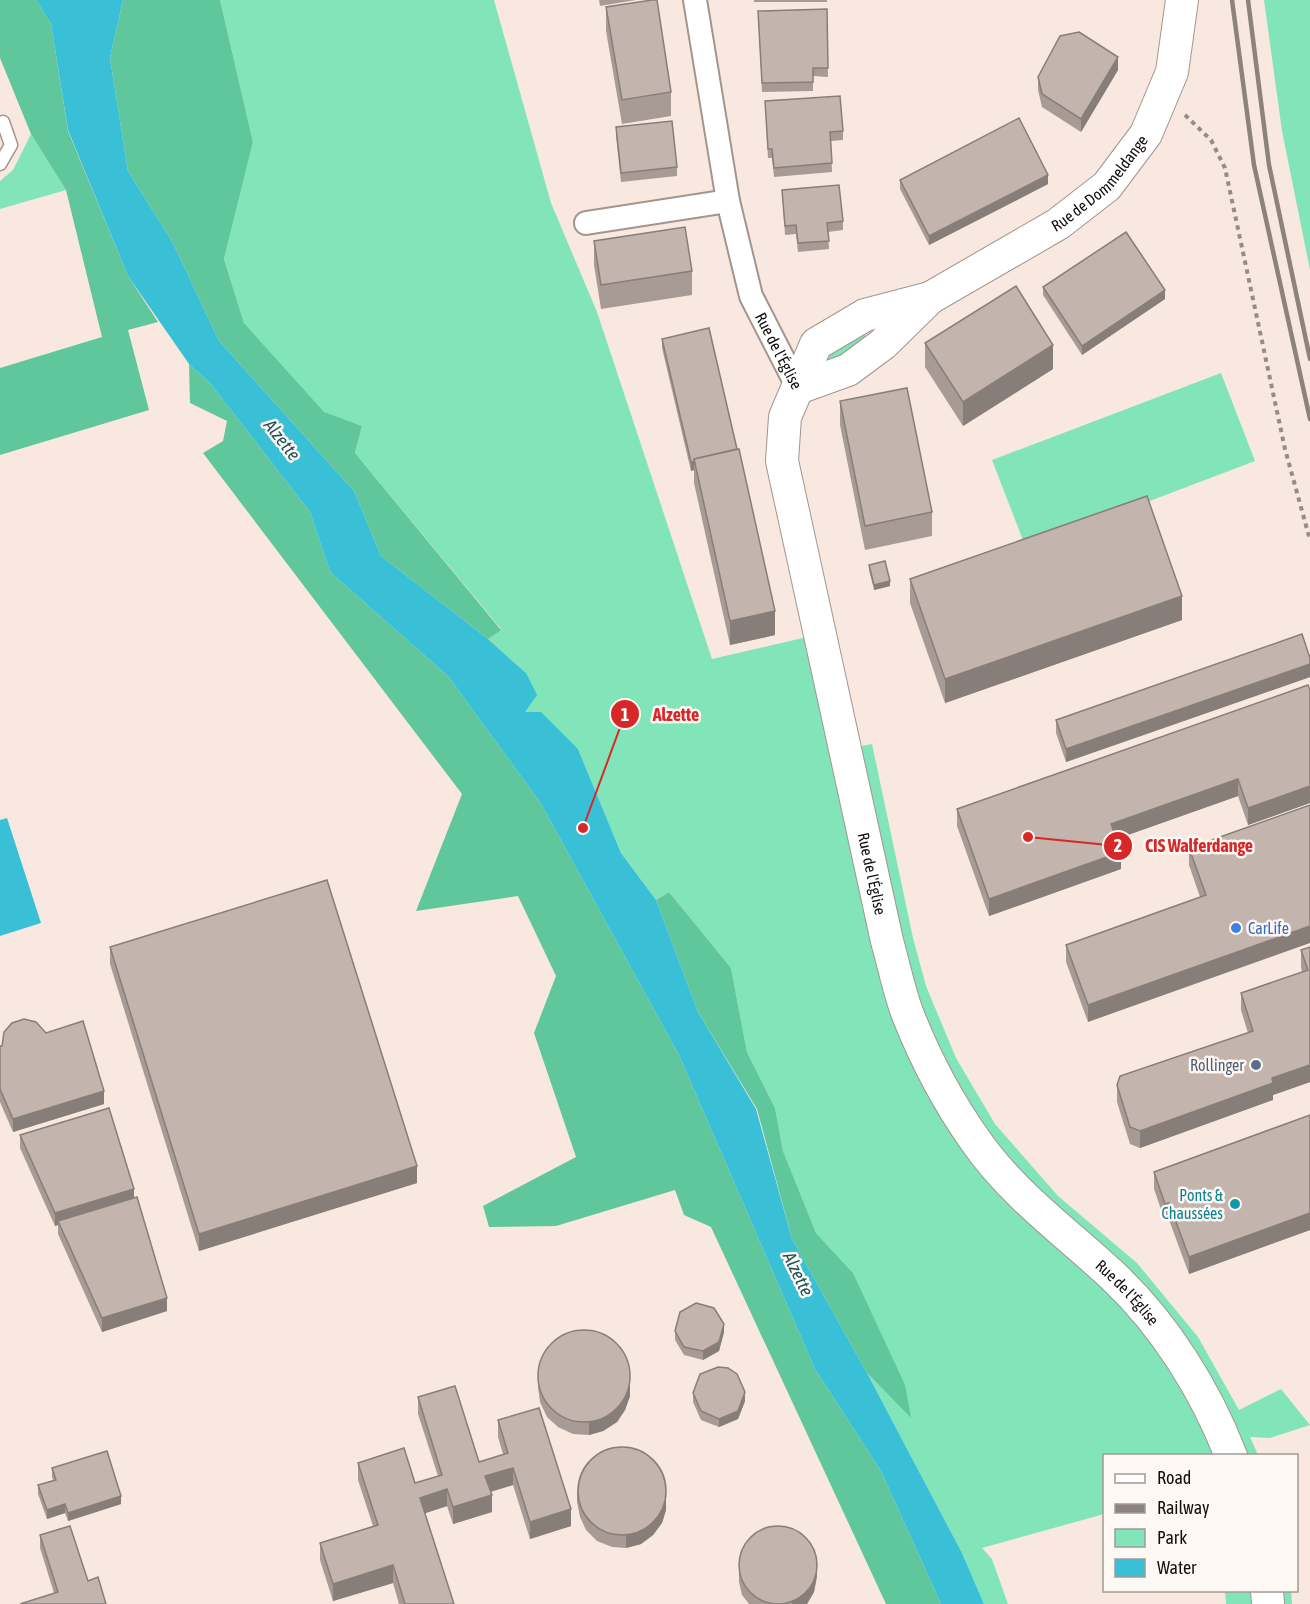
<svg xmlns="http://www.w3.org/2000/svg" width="1310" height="1604" font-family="'Asap Condensed',sans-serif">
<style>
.green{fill:#81e5b9}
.forest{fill:#60c69c}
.water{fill:#3ac0d6}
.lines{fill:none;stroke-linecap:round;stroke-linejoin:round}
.lane-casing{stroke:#a3958e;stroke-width:15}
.street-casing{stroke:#a3958e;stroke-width:26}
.secondary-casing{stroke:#a3958e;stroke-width:34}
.path{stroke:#968b85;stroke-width:4;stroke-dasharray:4.5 4.5;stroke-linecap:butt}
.lane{stroke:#fff;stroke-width:12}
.street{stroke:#fff;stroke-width:22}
.secondary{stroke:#fff;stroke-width:32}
.rail{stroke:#8d827c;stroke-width:4.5}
.wall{fill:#a89b95}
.shaded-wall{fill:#887e79}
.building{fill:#c3b4ad;stroke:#887e79;stroke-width:1.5}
.shop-dot{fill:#3f7fe0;stroke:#fef8f4;stroke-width:2}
.service-dot{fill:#5c6f8a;stroke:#fef8f4;stroke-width:2}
.culture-dot{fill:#0f9aa8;stroke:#fef8f4;stroke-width:2}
.labels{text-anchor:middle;stroke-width:5;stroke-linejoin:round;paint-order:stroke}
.street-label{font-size:16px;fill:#130e0b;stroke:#fef8f4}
.shop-label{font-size:16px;fill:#366cbe;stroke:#fef8f4;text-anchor:start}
.service-label{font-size:16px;fill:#4e5e75;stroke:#fef8f4;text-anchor:end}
.culture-label{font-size:16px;fill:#0d838f;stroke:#fef8f4;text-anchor:end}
.water-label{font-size:18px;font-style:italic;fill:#1a515a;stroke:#fef8f4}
.leader{fill:none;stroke:#d62828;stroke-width:2}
.callout-dot{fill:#d62828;stroke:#fef8f4;stroke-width:2}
.mark-label{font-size:18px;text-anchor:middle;font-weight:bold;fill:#fff}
.callout-label{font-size:18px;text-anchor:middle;font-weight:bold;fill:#d62828;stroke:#fef8f4;stroke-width:5;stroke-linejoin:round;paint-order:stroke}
</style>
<rect width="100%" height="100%" fill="#f8e8e0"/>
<g class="green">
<polygon points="220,0 494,0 551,203 597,312 712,659 820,634 846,749 872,744 913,938 926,986 956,1058 995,1124 1058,1196 1137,1263 1198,1337 1239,1410 1281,1389 1310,1425 1270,1438 1250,1437 1258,1455 1104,1456 1104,1514 982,1548 992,1559 1008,1604 984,1604 962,1553 867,1373 910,1417 853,1273 816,1233 783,1151 775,1108 747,1052 731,968 669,892 656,900 621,853 578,749 525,712 526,673 488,639 501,629 355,453 362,426 324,413 244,323 224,259 253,142"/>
<polygon points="1264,0 1310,0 1310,270 1282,131"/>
<polygon points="31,134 66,190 0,209 0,181 13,170"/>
<polygon points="863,332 868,341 843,361 825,360 822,351"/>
<polygon points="1221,373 1255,461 1026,548 992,460"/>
<polygon points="1225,1591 1291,1591 1292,1604 1226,1604"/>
</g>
<g class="forest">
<polygon points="0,0 36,0 51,24 68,131 128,276 158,322 128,330 149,410 0,455 0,368 102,337 66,190 31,134 0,58"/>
<polygon points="123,0 220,0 253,142 224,259 244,323 324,412 362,426 355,453 501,630 488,639 381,556 354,491 219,341 173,243 128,171 110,58"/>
<polygon points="189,364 210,383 310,512 330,572 448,676 540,802 679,1055 815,1369 881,1471 941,1604 886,1604 711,1227 684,1215 675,1190 556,1226 489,1227 483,1206 576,1157 534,1033 556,976 518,896 416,911 462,794 203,453 223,441 227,421 190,403"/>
<polygon points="669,892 731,968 747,1052 775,1108 783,1151 816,1233 853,1273 905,1385 911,1418 867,1373 792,1239 757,1109 698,1012 656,900"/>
</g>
<g class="water">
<polygon points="36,0 123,0 110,58 128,171 173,243 219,341 354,491 381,556 488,639 526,673 537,695 525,712 541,712 578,749 621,853 656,900 698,1012 756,1109 792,1239 867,1373 962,1553 984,1604 941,1604 881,1471 815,1369 679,1055 540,802 448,676 330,572 310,512 210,383 189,364 128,276 68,130 51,24"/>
<polygon points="7,818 41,923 0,936 0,820"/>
</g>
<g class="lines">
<defs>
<polyline id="lane" points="0,123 3,122 11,145 0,164"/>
<g id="street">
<path id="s1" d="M695,0L728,201L751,296L798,388"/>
<polyline points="586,223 728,201"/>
</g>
<g id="secondary">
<path id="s2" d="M930,298L865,315L816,344L785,417L782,461L887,941C894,965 899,992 908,1015C925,1058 948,1102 975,1140C1012,1194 1067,1233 1114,1277C1165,1325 1206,1391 1231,1456"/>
<path id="s3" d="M798,388L848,370L883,344L930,298L1058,224L1107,186L1146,134L1172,72L1182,0"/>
<polyline points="1267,1590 1268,1604"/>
</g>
</defs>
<use href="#lane" class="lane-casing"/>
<use href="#street" class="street-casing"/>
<use href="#secondary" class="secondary-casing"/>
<polyline class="path" points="1185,115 1211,140 1225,168 1285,449 1310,540"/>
<use href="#lane" class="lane"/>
<use href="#street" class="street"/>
<use href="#secondary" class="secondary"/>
<g class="rail">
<polyline points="1232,0 1254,165 1310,419"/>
<polyline points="1248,0 1269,165 1310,359"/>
</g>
</g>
<g class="wall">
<polygon points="599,0 636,0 600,6"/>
<rect x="754" y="0" width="73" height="2"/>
<polygon points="606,7 671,92 671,116 622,124 606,31"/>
<polygon points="827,9 828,77 813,76 813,91 762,92 758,11"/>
<polygon points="1118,70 1081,132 1042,107 1038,90 1038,77"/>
<polygon points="765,101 843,131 843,140 831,141 832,172 774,177 772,158 768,158"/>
<polygon points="616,127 677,167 677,176 621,182 616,136"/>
<polygon points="900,180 1048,184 929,245 900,189"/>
<polygon points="782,190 843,221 843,230 828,232 829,249 798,252 796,234 785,235"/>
<polygon points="594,241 692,271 692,295 601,309 594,265"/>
<polygon points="1043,287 1165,299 1082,355 1043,295"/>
<polygon points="662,339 775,635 730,645 694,483 694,470 691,471 662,348"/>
<polygon points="925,343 1053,369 963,426 925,367"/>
<polygon points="840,401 932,512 932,536 865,550 840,425"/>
<polygon points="869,565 890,586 874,590 869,570"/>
<polygon points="910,579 1182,620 945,703 910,603"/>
<polygon points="1310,658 1310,677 1066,762 1056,733 1056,720"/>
<polygon points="1310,690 1310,803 1248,825 1238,796 1116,839 1121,869 989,916 957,826 957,809"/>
<polygon points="1310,805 1088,1022 1066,962 1066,945 1200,897 1189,865 1189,848"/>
<polygon points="110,947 417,1183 199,1251 110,964"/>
<polygon points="1310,947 1310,1082 1273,1095 1273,1100 1140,1148 1130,1144 1117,1102 1117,1085 1248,1033 1241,1010 1241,993 1302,972 1301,967 1301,950"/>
<polygon points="0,1046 104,1104 13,1132 0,1102"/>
<polygon points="1310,1115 1310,1230 1189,1274 1169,1220 1165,1221 1154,1189 1154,1172"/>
<polygon points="20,1135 134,1198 167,1311 102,1332 58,1234 58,1225 55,1226 20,1148"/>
<polygon points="675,1331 724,1332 719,1351 703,1360 684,1355 675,1340"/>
<polygon points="538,1374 630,1396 625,1410 617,1422 603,1431 589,1435 573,1434 558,1427 547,1417 540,1402 538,1387"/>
<polygon points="693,1393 745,1401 738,1419 719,1427 701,1420 693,1402"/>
<polygon points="418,1397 479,1462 503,1454 498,1437 498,1420 571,1526 530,1539 513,1485 491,1492 492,1512 453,1524 447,1506 425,1513 454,1604 399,1604 393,1583 333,1601 320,1560 320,1543 373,1526 358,1480 358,1463 415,1483 438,1476 418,1414"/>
<polygon points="52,1468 121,1504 68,1521 65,1513 47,1519 38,1494 38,1485 53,1480 52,1477"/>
<polygon points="577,1489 666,1510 662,1523 653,1535 641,1544 626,1548 612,1547 597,1541 586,1530 580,1517 577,1502"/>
<polygon points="40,1535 88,1581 54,1593 40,1548"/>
<polygon points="739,1569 817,1576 814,1592 807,1604 749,1604 742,1595 739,1582"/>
</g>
<g class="shaded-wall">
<polygon points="1118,57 1118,70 1081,132 1081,119"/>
<polygon points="1048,175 1048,184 929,245 929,236"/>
<polygon points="1165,290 1165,299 1082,355 1082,346"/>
<polygon points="1053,345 1053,369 963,426 963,402"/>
<polygon points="691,462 694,462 694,470 691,471"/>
<polygon points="890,581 890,586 874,590 874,585"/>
<polygon points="1182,596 1182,620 945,703 945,679"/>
<polygon points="775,611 775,635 730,645 730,621"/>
<polygon points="1310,664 1310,677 1066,762 1066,749"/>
<polygon points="1238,779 1238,796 1111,841 1111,824"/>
<polygon points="1310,786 1310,803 1248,825 1248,808"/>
<polygon points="1121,852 1121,869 989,916 989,899"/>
<polygon points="1310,926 1310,943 1088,1022 1088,1005"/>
<polygon points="1310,1065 1310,1082 1273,1095 1273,1100 1140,1148 1140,1131 1272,1078"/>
<polygon points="104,1091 104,1104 13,1132 13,1119"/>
<polygon points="417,1166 417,1183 199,1251 199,1234"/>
<polygon points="134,1189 134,1202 58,1221 58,1225 55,1226 55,1213"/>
<polygon points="1169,1203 1169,1220 1165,1221 1165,1204"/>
<polygon points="1310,1213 1310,1230 1189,1274 1189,1257"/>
<polygon points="167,1298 167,1311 102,1332 102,1318"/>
<polygon points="724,1324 724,1332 719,1351 703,1360 703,1351"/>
<polygon points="630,1383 630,1396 625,1410 617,1422 603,1431 589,1435 589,1422"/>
<polygon points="745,1392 745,1401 738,1419 719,1427 719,1419"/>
<polygon points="513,1468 513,1485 485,1493 485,1476"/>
<polygon points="447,1489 447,1506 420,1515 420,1498"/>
<polygon points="492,1495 492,1512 453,1524 453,1507"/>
<polygon points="121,1496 121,1504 68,1521 68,1513"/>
<polygon points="666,1497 666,1510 662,1523 653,1535 641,1544 626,1548 626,1535"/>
<polygon points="65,1504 65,1513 47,1519 47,1510"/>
<polygon points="571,1509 571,1526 530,1539 530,1522"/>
<polygon points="817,1563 817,1576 814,1592 807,1604 792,1604 792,1601"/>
<polygon points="393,1565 393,1583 333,1601 333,1584"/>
</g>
<g class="building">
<polygon points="652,0 657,0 671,92 622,100 606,7"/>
<polygon points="827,9 828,68 813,68 813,82 762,83 758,11"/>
<polygon points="1079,32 1118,57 1081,119 1042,94 1038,77 1060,36"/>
<polygon points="840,96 843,131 830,132 832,163 774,168 772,149 768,149 765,101"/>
<polygon points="1019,118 1048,175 929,236 900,180"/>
<polygon points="672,121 677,167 621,173 616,127"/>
<polygon points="839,185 843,221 827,223 829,241 798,243 796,225 785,226 782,190"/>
<polygon points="685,227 692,271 601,285 594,241"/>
<polygon points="1126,232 1165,290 1082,346 1043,287"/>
<polygon points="1016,286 1053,345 963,402 925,343"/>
<polygon points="709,328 737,449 694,459 694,462 691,462 662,339"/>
<polygon points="907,388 932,512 865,526 840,401"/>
<polygon points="739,449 775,611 730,621 694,459"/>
<polygon points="1147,496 1182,596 945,679 910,579"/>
<polygon points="885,561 890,581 874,585 869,565"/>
<polygon points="1302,634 1310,658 1310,664 1066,749 1056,720"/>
<polygon points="1308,685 1310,690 1310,786 1248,808 1238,779 1111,824 1121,852 989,899 957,809"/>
<polygon points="1310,805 1310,926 1088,1005 1066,945 1206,895 1189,848"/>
<polygon points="327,880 417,1166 199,1234 110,947"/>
<polygon points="1310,947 1310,1065 1272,1078 1273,1083 1140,1131 1130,1127 1117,1085 1120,1076 1253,1031 1241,993 1308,970 1301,950"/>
<polygon points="24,1019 36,1022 46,1033 83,1021 104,1091 13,1119 0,1089 0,1046 2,1046 4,1032 12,1023"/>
<polygon points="109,1108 134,1189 55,1213 20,1135"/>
<polygon points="1310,1115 1310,1213 1189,1257 1169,1203 1165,1204 1154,1172"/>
<polygon points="137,1197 167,1298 102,1318 58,1221"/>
<polygon points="696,1303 714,1308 724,1324 719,1342 703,1351 684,1347 675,1331 680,1312"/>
<circle cx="584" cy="1376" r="46"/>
<polygon points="718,1367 728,1368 737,1374 745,1392 738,1411 719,1419 701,1411 693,1393 700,1374"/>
<polygon points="455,1386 479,1462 508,1453 498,1420 539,1408 571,1509 530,1522 513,1468 485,1476 492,1495 453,1507 447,1489 420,1498 454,1604 405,1604 393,1565 333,1584 320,1543 378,1525 358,1463 404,1448 415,1483 442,1475 418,1397"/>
<circle cx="622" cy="1491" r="44"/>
<polygon points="107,1451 121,1496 68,1513 65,1504 47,1510 38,1485 56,1480 52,1468"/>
<polygon points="70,1526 88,1581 98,1577 106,1604 20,1604 58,1592 40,1535"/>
<circle cx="778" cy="1565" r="39"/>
</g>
<circle class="shop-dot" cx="1236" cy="928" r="6"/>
<circle class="service-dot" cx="1256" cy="1065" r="6"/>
<circle class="culture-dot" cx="1235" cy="1204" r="6"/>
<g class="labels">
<g class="street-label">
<text dy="6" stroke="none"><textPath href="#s3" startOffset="369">Rue de Dommeldange</textPath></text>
<text dy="6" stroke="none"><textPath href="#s1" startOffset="363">Rue de l'Église</textPath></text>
<text dy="6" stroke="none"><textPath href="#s2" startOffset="670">Rue de l'Église</textPath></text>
<text dy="6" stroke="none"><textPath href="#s2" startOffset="1174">Rue de l'Église</textPath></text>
</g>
<g class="shop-label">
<text x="1248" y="934">CarLife</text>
</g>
<g class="service-label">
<text x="1244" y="1071">Rollinger</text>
</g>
<g class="culture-label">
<text x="1223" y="1201">Ponts &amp;<tspan x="1223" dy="18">Chaussées</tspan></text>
</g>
<g class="water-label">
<text transform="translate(282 440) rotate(52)" y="6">Alzette</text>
<text transform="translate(798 1274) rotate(64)" y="6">Alzette</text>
</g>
</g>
<path class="leader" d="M583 828L625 714M1028 837L1118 846"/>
<g class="callout-dot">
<circle cx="583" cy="828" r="6"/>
<circle cx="1028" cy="837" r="6"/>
<circle cx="625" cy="714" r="15"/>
<circle cx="1118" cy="846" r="15"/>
</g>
<g class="mark-label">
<text x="625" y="721">1</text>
<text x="1118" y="852">2</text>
</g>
<g class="callout-label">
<text x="676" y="721">Alzette</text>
<text x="1199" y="852">CIS Walferdange</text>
</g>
<rect x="1103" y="1454" width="195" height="138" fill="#fef8f4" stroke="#a09a97" stroke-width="1.5"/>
<rect x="1115" y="1474" width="30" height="9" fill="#ffffff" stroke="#a09a97" stroke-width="1.5"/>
<text x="1157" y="1484" font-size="18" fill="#130e0b">Road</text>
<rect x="1115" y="1504" width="30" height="9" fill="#8d827c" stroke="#a09a97" stroke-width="1.5"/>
<text x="1157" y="1514" font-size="18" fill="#130e0b">Railway</text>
<rect x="1115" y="1529" width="30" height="18" fill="#81e5b9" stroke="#a09a97" stroke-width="1.5"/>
<text x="1157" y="1544" font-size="18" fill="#130e0b">Park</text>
<rect x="1115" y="1559" width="30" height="18" fill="#3ac0d6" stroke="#a09a97" stroke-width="1.5"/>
<text x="1157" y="1574" font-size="18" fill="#130e0b">Water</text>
</svg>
